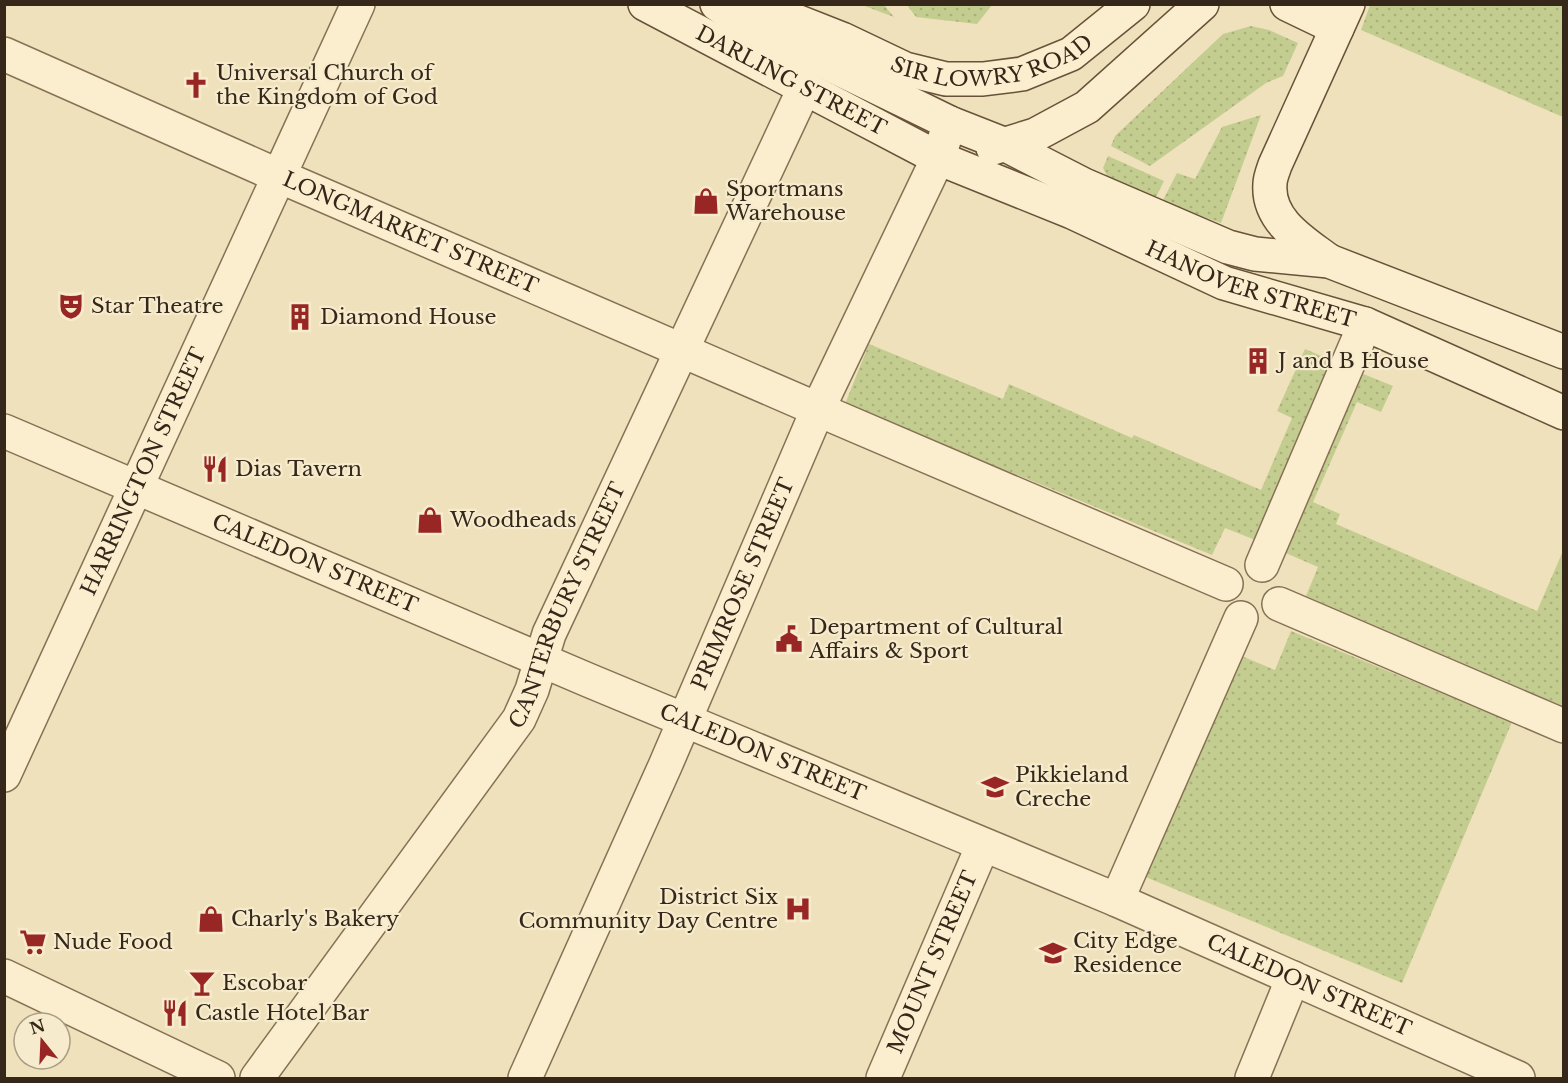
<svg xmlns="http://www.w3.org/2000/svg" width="1568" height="1083" font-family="'Libre Baskerville',serif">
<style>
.green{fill:url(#green-dots)}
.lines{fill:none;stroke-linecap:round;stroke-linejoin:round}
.street-casing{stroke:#877155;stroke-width:36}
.secondary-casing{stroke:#685239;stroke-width:36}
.street{stroke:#faeecf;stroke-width:33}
.secondary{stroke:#faeecf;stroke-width:33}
.labels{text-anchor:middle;stroke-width:4.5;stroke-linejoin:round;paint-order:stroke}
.street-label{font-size:21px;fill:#35281b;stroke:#f6ebcc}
.poi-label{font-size:21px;fill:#35281b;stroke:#f6ebcc;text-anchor:start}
</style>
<defs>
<pattern id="green-dots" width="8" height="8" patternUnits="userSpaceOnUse" patternTransform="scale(1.5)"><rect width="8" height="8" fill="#c4cd90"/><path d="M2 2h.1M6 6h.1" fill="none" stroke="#a9b07c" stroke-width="1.8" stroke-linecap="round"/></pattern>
</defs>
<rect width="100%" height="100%" fill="#efe1bc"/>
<g class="green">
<polygon points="862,5 884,5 894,17"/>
<polygon points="907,5 992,5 977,24 916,17"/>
<polygon points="1370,5 1563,5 1563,117 1361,30"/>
<polygon points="1251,26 1269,30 1298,43 1283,76 1266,83 1150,166 1111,146 1115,136 1223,34"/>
<polygon points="1261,115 1221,223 1162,202 1177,173 1195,179 1222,127"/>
<polygon points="1108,156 1164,181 1156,197 1108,178 1103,168"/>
<polygon points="869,344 1003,399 1009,384 1132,438 1134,435 1261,490 1292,418 1277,411 1305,349 1333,361 1258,541 1225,528 1212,555 845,404"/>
<polygon points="1361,373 1393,386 1381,412 1357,402 1313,502 1340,514 1336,524 1537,611 1563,551 1563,706 1306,596 1318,567 1281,551"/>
<polygon points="1291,631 1512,722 1402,983 1143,876 1237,654 1275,670"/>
</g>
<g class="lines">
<defs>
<g id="street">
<path id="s1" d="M4,54L279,176L840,419L1226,584"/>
<path id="s2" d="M4,431L588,680L1117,900L1518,1078"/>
<polyline points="1262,565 1365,324"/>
<polyline points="1279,604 1564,726"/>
<path id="s3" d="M4,775L358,4"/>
<polyline points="1117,900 1241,618"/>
<polyline points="4,976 218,1078"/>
<path id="s4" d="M257,1078L519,719L532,690L549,634L804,89"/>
<path id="s5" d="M525,1078L665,766L818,409L938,158L950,123"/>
<path id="s6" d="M883,1078L983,845"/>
<polyline points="1252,1078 1293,978"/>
</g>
<g id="secondary">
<path id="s7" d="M645,4L938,158L1072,212L1224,283L1365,324L1564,413"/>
<polyline points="717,4 745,23 950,123 1006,145 1084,185 1228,247 1255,254 1329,261 1564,352"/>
<path id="s8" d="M753,4L842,39L905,69L946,79H983L1022,74L1071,54L1133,4"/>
<polyline points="1287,4 1337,28"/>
<polyline points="993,148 1035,135 1087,107 1202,4"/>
<path d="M1329,261C1304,242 1267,221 1270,184C1270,178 1273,171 1275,165L1348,4"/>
</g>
</defs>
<use href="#street" class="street-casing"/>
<use href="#secondary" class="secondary-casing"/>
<use href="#street" class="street"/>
<use href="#secondary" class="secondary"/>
</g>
<defs>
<symbol id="church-bare" viewBox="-9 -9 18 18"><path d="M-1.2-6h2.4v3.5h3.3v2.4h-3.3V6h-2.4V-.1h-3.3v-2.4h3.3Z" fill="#972624" stroke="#f6ebcc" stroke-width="2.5" paint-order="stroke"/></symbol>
<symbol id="shop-bare" viewBox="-9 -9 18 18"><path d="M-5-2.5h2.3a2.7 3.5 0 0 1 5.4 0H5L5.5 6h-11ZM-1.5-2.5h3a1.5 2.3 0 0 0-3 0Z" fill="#972624" stroke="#f6ebcc" stroke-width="2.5" paint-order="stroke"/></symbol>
<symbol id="theatre-bare" viewBox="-9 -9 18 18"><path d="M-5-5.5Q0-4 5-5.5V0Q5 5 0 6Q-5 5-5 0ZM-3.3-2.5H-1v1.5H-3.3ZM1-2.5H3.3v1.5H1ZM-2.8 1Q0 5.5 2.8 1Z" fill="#972624" stroke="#f6ebcc" stroke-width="2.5" paint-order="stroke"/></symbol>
<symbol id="building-bare" viewBox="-9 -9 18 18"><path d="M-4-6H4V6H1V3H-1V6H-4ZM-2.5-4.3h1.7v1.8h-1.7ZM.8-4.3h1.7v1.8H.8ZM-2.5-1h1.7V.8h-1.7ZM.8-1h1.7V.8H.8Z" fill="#972624" stroke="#f6ebcc" stroke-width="2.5" paint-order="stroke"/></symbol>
<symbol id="restaurant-bare" viewBox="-9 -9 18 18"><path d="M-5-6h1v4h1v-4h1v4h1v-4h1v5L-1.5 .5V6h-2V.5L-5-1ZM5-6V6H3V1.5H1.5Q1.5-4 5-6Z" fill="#972624" stroke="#f6ebcc" stroke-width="2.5" paint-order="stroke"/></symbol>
<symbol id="civic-bare" viewBox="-9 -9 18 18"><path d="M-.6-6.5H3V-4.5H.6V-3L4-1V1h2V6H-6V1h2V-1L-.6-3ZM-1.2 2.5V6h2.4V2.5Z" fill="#972624" stroke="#f6ebcc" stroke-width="2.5" paint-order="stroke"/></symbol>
<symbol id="school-bare" viewBox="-9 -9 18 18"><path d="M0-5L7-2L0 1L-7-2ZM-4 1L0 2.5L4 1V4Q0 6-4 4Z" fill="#972624" stroke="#f6ebcc" stroke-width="2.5" paint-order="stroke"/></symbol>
<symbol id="hospital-bare" viewBox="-9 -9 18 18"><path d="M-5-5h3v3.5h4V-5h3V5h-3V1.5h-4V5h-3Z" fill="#972624" stroke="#f6ebcc" stroke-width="2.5" paint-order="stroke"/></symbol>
<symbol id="supermarket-bare" viewBox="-9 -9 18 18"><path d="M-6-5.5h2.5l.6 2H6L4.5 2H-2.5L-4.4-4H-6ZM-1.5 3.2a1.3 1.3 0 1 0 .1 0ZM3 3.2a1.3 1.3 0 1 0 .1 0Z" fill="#972624" stroke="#f6ebcc" stroke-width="2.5" paint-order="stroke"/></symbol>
<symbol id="university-bare" viewBox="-9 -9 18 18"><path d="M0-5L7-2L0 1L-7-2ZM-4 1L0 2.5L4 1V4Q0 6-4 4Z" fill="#972624" stroke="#f6ebcc" stroke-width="2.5" paint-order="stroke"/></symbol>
<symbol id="bar-bare" viewBox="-9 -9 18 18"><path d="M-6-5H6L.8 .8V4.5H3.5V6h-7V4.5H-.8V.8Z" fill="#972624" stroke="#f6ebcc" stroke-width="2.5" paint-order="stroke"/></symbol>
</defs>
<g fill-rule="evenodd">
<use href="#church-bare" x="177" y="66" width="38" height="38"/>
<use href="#shop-bare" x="687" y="182" width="38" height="38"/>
<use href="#theatre-bare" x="52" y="287" width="38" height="38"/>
<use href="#building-bare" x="281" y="298" width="38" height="38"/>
<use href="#building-bare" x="1239" y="342" width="38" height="38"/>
<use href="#restaurant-bare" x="196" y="450" width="38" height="38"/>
<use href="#shop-bare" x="411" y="501" width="38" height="38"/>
<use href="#civic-bare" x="770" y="620" width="38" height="38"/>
<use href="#school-bare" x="976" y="768" width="38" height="38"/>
<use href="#hospital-bare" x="779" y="890" width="38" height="38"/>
<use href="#shop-bare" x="192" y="900" width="38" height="38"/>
<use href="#supermarket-bare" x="14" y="923" width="38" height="38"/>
<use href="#university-bare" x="1034" y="934" width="38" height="38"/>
<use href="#bar-bare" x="183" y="964" width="38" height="38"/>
<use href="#restaurant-bare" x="156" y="994" width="38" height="38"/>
</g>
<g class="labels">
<g class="street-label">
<text dy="7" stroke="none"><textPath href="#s8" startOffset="256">SIR LOWRY ROAD</textPath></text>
<text dy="7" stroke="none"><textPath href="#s7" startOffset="165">DARLING STREET</textPath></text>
<text dy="7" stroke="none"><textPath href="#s1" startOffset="444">LONGMARKET STREET</textPath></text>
<text dy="7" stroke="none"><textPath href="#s7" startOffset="669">HANOVER STREET</textPath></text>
<text dy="7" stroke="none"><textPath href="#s3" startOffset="334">HARRINGTON STREET</textPath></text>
<text dy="7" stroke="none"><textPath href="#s2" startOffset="338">CALEDON STREET</textPath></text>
<text dy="7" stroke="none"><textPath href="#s5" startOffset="540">PRIMROSE STREET</textPath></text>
<text dy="7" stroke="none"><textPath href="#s4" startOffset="568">CANTERBURY STREET</textPath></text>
<text dy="7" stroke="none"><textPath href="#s2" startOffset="824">CALEDON STREET</textPath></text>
<text dy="7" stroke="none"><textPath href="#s6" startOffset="126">MOUNT STREET</textPath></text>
<text dy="7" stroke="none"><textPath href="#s2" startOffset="1418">CALEDON STREET</textPath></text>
</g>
<g class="poi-label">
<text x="216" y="80">Universal Church of<tspan x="216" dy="24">the Kingdom of God</tspan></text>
<text x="726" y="196">Sportmans<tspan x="726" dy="24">Warehouse</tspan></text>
<text x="91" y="313">Star Theatre</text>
<text x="320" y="324">Diamond House</text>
<text x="1278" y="368">J and B House</text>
<text x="235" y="476">Dias Tavern</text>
<text x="450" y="527">Woodheads</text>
<text x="809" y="634">Department of Cultural<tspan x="809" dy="24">Affairs &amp; Sport</tspan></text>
<text x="1015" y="782">Pikkieland<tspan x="1015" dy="24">Creche</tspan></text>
<text x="778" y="904" text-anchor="end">District Six<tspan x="778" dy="24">Community Day Centre</tspan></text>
<text x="231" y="926">Charly's Bakery</text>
<text x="1073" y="948">City Edge<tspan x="1073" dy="24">Residence</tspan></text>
<text x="53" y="949">Nude Food</text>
<text x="222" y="990">Escobar</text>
<text x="195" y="1020">Castle Hotel Bar</text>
</g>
</g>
<rect width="1568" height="1083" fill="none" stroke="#35281b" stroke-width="12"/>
<g transform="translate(42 1041) rotate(342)"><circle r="28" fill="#f6ebcc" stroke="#a99d85" stroke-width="1.5"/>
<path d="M0-4.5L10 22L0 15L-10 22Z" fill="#972624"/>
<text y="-9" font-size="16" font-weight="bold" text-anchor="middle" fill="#35281b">N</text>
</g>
</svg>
